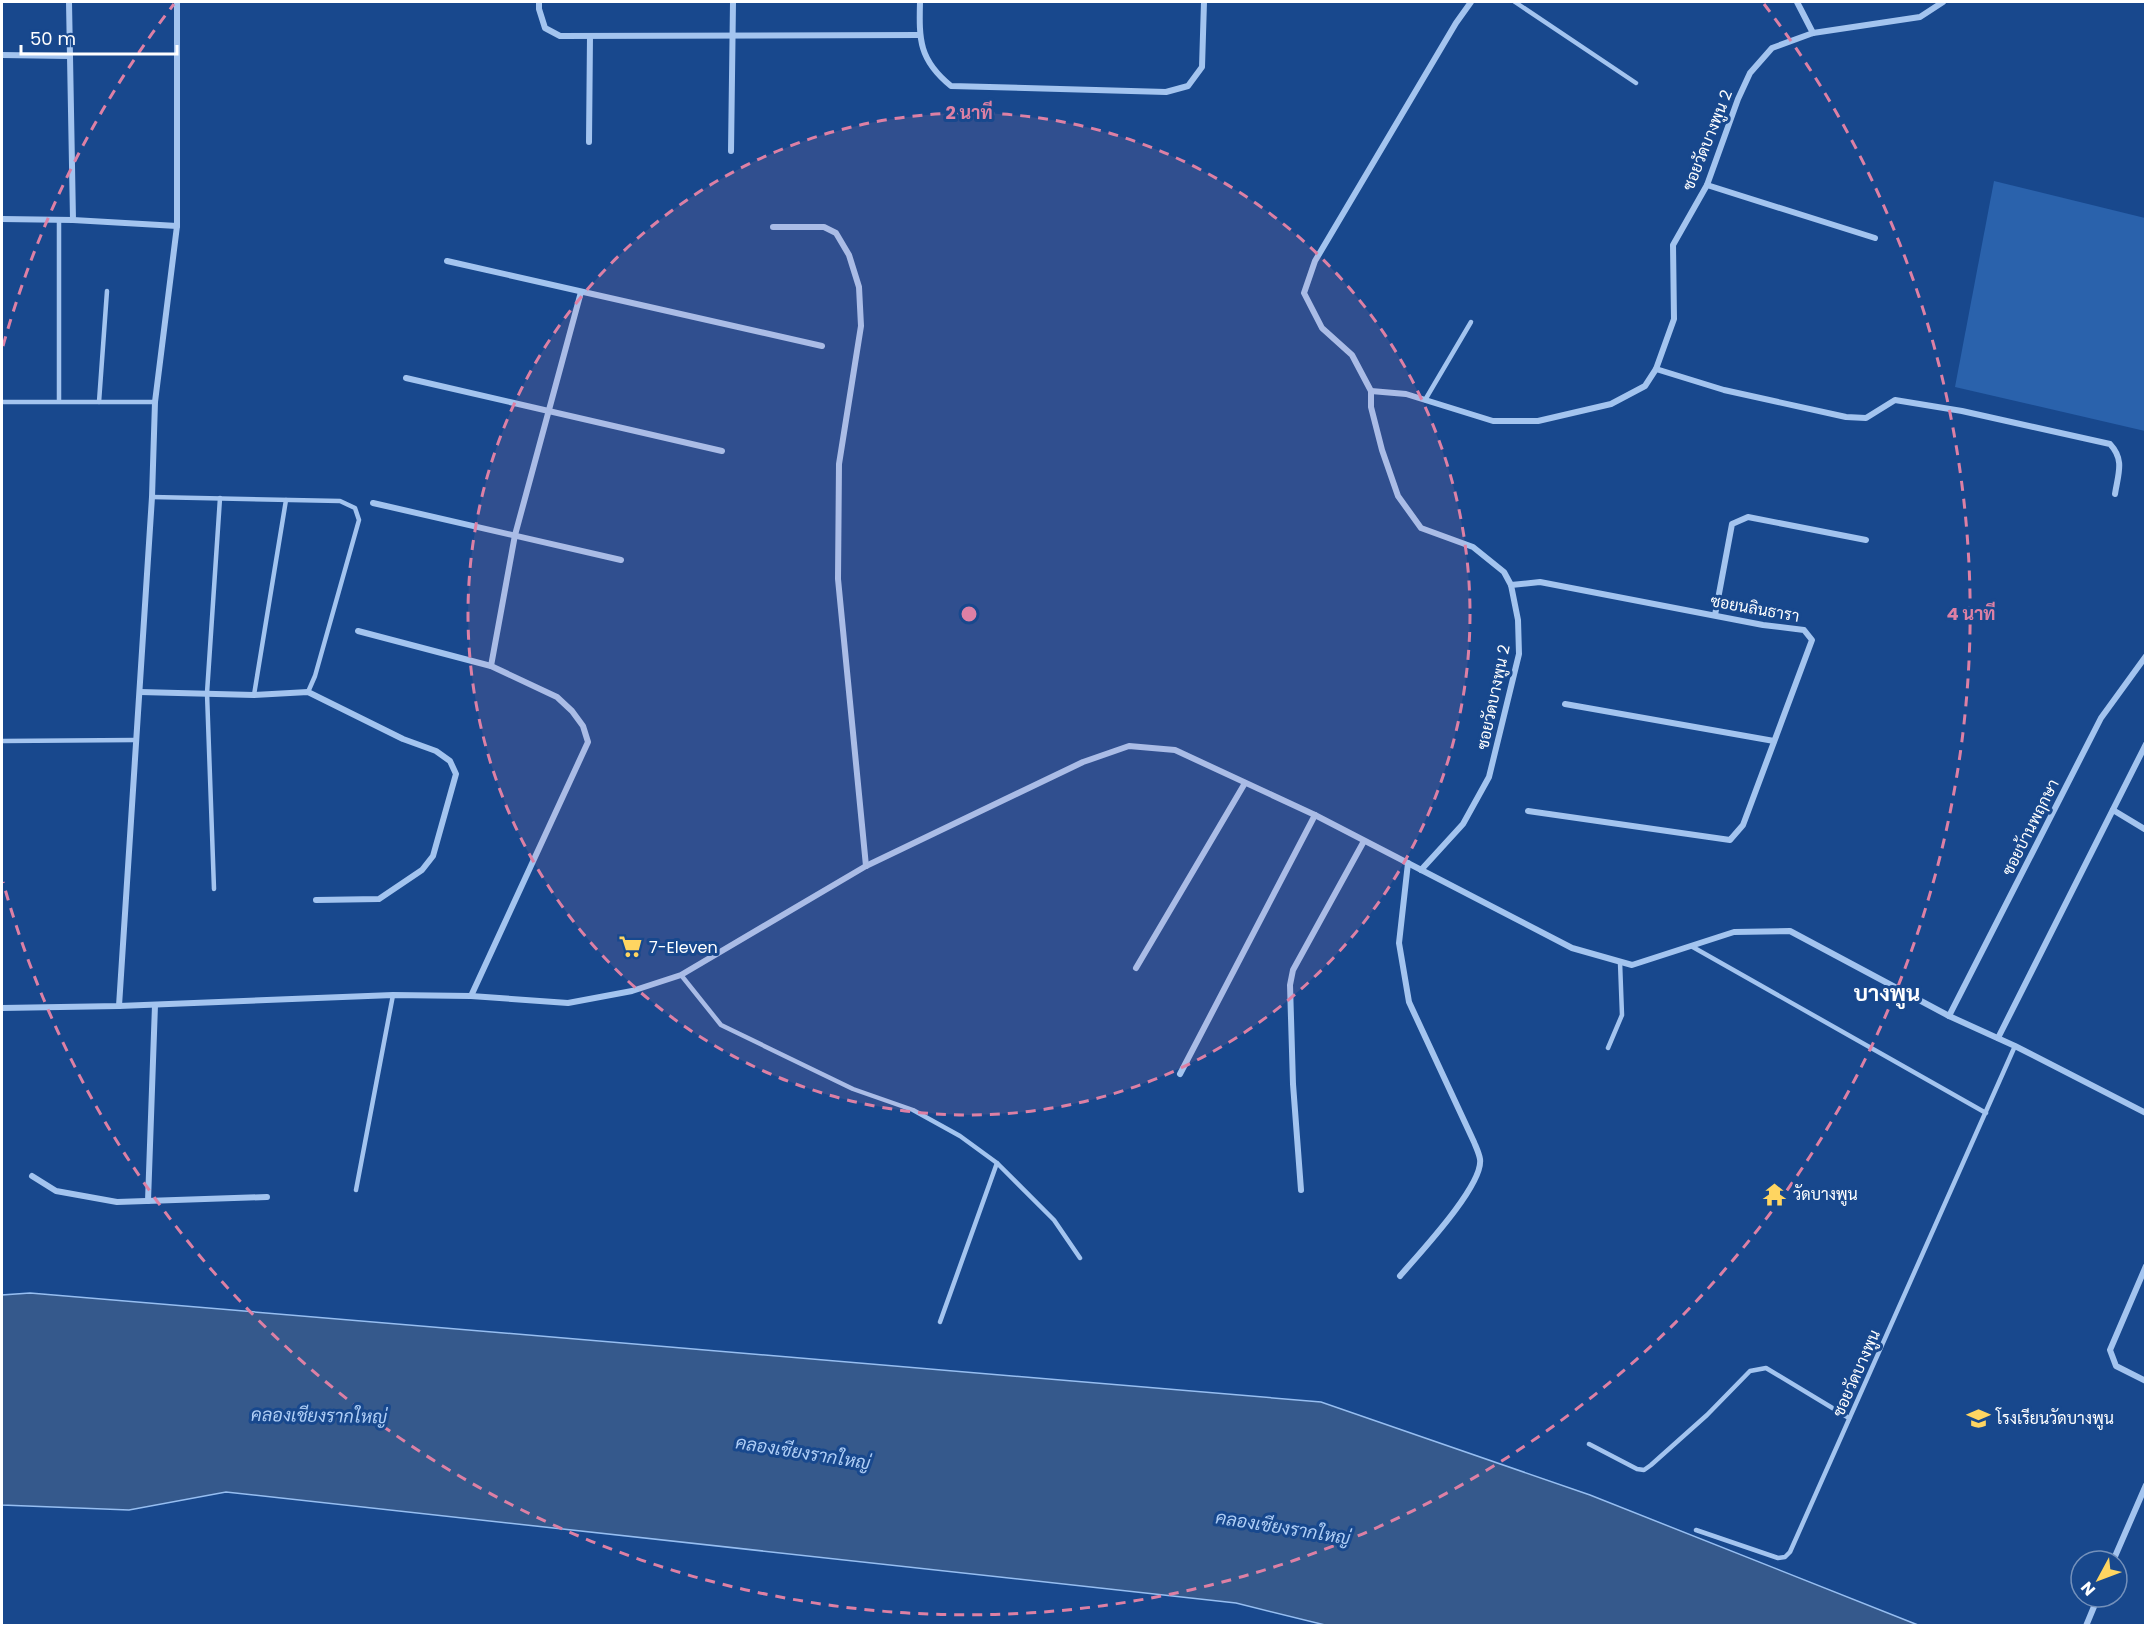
<svg xmlns="http://www.w3.org/2000/svg" width="2147" height="1627" font-family="Poppins,Sarabun,sans-serif">
<style>
.green{fill:#2a62ac}
.water{fill:#35598c;stroke:#96bef1;stroke-width:1.5}
.lines{fill:none;stroke-linecap:round;stroke-linejoin:round}
.service{stroke:#a3c4ef;stroke-width:4.5}
.minor{stroke:#a3c4ef;stroke-width:6}
.ring{fill:none;stroke:#dd80a5;stroke-width:3;stroke-dasharray:10 8}
.labels{text-anchor:middle;stroke-width:6;stroke-linejoin:round;paint-order:stroke}
.street-label{font-size:16px;fill:#fff;stroke:#18488d}
.poi-label{font-size:16px;fill:#fff;stroke:#18488d;text-anchor:start}
.water-label{font-size:18px;font-style:italic;fill:#afcef6;stroke:#18488d}
.district-label{font-size:22px;font-weight:bold;fill:#fff;stroke:#18488d}
.centre{fill:#dd80a5;stroke:#18488d;stroke-width:3}
.ring-label{font-size:18px;text-anchor:middle;font-weight:bold;fill:#dd80a5;stroke:#18488d;stroke-width:6;stroke-linejoin:round;paint-order:stroke}
</style>
<rect width="100%" height="100%" fill="#18488d"/>
<polygon class="green" points="1994,181 2145,218 2145,431 1955,387"/>
<polygon class="water" points="30,1293 1321,1402 1590,1495 1918,1625 1325,1625 1236,1603 226,1492 129,1510 2,1505 2,1295"/>
<g class="lines">
<g class="service">
<polyline points="1515,2 1636,83"/>
<polyline points="1425,400 1471,322"/>
<polyline points="59,401 59,220"/>
<polyline points="2,402 155,402"/>
<polyline points="99,402 107,291"/>
<polyline points="152,497 340,501 355,508 359,520 315,676 308,692"/>
<polyline points="254,695 286,500"/>
<polyline points="2,741 135,740"/>
<polyline points="214,889 207,693 220,498"/>
<polyline points="1691,946 1986,1113"/>
<polyline points="681,975 721,1025 853,1089 913,1110 960,1136 997,1163 1054,1220 1080,1258"/>
<polyline points="1608,1048 1622,1015 1620,962"/>
<polyline points="356,1190 393,995"/>
<polyline points="940,1322 997,1163"/>
<polyline points="1589,1444 1637,1469 1644,1470 1651,1465 1707,1415 1750,1371 1766,1368 1849,1418"/>
<polyline points="1696,1530 1778,1558 1785,1557 1790,1552 2015,1046"/>
</g>
<g class="minor">
<polyline points="69,2 73,220"/>
<polyline points="539,2 539,9 545,28 560,36 919,35"/>
<path d="M920,2C919,40 919,60 951,86L1166,92L1188,86L1202,67L1204,2"/>
<polyline points="1797,2 1813,33"/>
<polyline points="2,55 69,56"/>
<polyline points="589,142 590,36"/>
<polyline points="731,151 733,2"/>
<polyline points="1707,185 1875,238"/>
<polyline points="2,219 73,220 177,226"/>
<polyline points="773,227 824,227 836,233 849,255 859,287 861,326 839,464 838,579 866,866"/>
<polyline points="447,261 822,346"/>
<path d="M1656,369L1724,390L1846,417L1866,418L1895,400L1962,411L2110,444C2125,460 2118,474 2115,494"/>
<polyline points="406,378 722,451"/>
<polyline points="1371,391 1406,394 1493,421 1538,421 1611,404 1645,386 1656,369 1674,319 1673,245 1707,185 1738,99 1750,73 1772,48 1813,33 1920,17 1943,2"/>
<polyline points="373,503 621,560"/>
<polyline points="1511,585 1540,582 1763,625 1804,630 1812,640 1743,825 1730,840 1528,811"/>
<polyline points="1715,615 1732,524 1748,517 1866,540"/>
<polyline points="358,631 491,666 557,697 572,711 583,726 588,742 471,996"/>
<polyline points="491,666 515,535 581,292"/>
<polyline points="140,692 254,695 308,692 403,739 436,751 450,761 456,774 433,856 422,870 379,899 316,900"/>
<polyline points="1565,704 1774,741"/>
<polyline points="2113,810 2146,830"/>
<polyline points="1421,870 1463,824 1489,777 1519,654 1518,620 1511,585 1504,572 1473,547 1421,528 1398,496 1382,450 1371,407 1371,391 1352,355 1322,328 1304,293 1315,261 1456,23 1471,2"/>
<polyline points="1136,968 1245,783"/>
<polyline points="119,1006 152,497 155,402 177,226 177,2"/>
<polyline points="2,1008 119,1006 393,995 471,996 568,1003 632,991 681,975 866,866 1083,762 1129,746 1175,750 1315,815 1572,948 1632,965 1734,932 1790,931 1949,1016 2015,1046 2146,1113"/>
<polyline points="1949,1016 2101,718 2146,656"/>
<polyline points="1998,1038 2146,744"/>
<polyline points="1180,1074 1315,815"/>
<polyline points="32,1176 56,1191 117,1202 267,1197"/>
<polyline points="1301,1190 1293,1084 1290,985 1293,970 1364,841"/>
<polyline points="148,1201 155,1005"/>
<polyline points="2146,1266 2110,1350 2116,1366 2146,1381"/>
<path d="M1400,1276C1418,1255 1484,1185 1480,1159C1479,1153 1476,1147 1474,1142L1409,1002L1399,943L1408,863"/>
<polyline points="2113,1561 2146,1485"/>
<polyline points="2086,1626 2098,1597"/>
</g>
</g>
<circle cx="969" cy="614" r="501" fill="#dd80a5" fill-opacity=".12"/>
<g class="ring">
<circle cx="969" cy="614" r="501"/>
<path d="M3 346A1002 1002 0 0 1 174 4M1764 4A1002 1002 0 1 1 3 882"/>
</g>
<defs>
<symbol id="supermarket-bare" viewBox="-9 -9 18 18"><path d="M-6-5.5h2.5l.6 2H6L4.5 2H-2.5L-4.4-4H-6ZM-1.5 3.2a1.3 1.3 0 1 0 .1 0ZM3 3.2a1.3 1.3 0 1 0 .1 0Z" fill="#ffd561" stroke="#18488d" stroke-width="2.5" paint-order="stroke"/></symbol>
<symbol id="temple-bare" viewBox="-9 -9 18 18"><path d="M0-6L5-2H3V0L6.5 2.5H4V6H1.5V3h-3V6H-4V2.5H-6.5L-3 0V-2H-5Z" fill="#ffd561" stroke="#18488d" stroke-width="2.5" paint-order="stroke"/></symbol>
<symbol id="school-bare" viewBox="-9 -9 18 18"><path d="M0-5L7-2L0 1L-7-2ZM-4 1L0 2.5L4 1V4Q0 6-4 4Z" fill="#ffd561" stroke="#18488d" stroke-width="2.5" paint-order="stroke"/></symbol>
</defs>
<g fill-rule="evenodd">
<use href="#supermarket-bare" x="614" y="930" width="33" height="33"/>
<use href="#temple-bare" x="1758" y="1178" width="33" height="33"/>
<use href="#school-bare" x="1962" y="1402" width="33" height="33"/>
</g>
<g class="labels">
<g class="street-label">
<text transform="translate(1707 140) rotate(-68)" y="6">ซอยวัดบางพูน 2</text>
<text transform="translate(1755 608) rotate(10)" y="6">ซอยนลินธารา</text>
<text transform="translate(1493 697) rotate(-78)" y="6">ซอยวัดบางพูน 2</text>
<text transform="translate(2030 827) rotate(-63)" y="6">ซอยบ้านพฤกษา</text>
<text transform="translate(1856 1373) rotate(-66)" y="6">ซอยวัดบางพูน</text>
</g>
<g class="poi-label">
<text x="649" y="953">7-Eleven</text>
<text x="1793" y="1200">วัดบางพูน</text>
<text x="1996" y="1424">โรงเรียนวัดบางพูน</text>
</g>
<g class="water-label">
<text transform="translate(319 1416) rotate(1)" y="6">คลองเชียงรากใหญ่</text>
<text transform="translate(803 1453) rotate(9)" y="6">คลองเชียงรากใหญ่</text>
<text transform="translate(1283 1528) rotate(9)" y="6">คลองเชียงรากใหญ่</text>
</g>
<g class="district-label">
<text x="1887" y="1001">บางพูน</text>
</g>
</g>
<circle cx="969" cy="614" r="9" class="centre"/>
<g class="ring-label">
<text x="969" y="119">2 นาที</text>
<text x="1971" y="620">4 นาที</text>
</g>
<rect width="2147" height="1627" fill="none" stroke="#ffffff" stroke-width="6"/>
<g transform="translate(2099 1579) rotate(229)"><circle r="28" fill="#18488d" stroke="#7491bb" stroke-width="1.5"/>
<path d="M0-4.5L10 22L0 15L-10 22Z" fill="#ffd561"/>
<text y="-9" font-size="16" font-weight="bold" text-anchor="middle" fill="#ffffff">N</text>
</g>
<path d="M21 45v9h156v-9" fill="none" stroke="#ffffff" stroke-width="3"/>
<text x="30" y="45" font-size="18" fill="#ffffff" stroke="#18488d" stroke-width="4.5" paint-order="stroke">50 m</text>
</svg>
